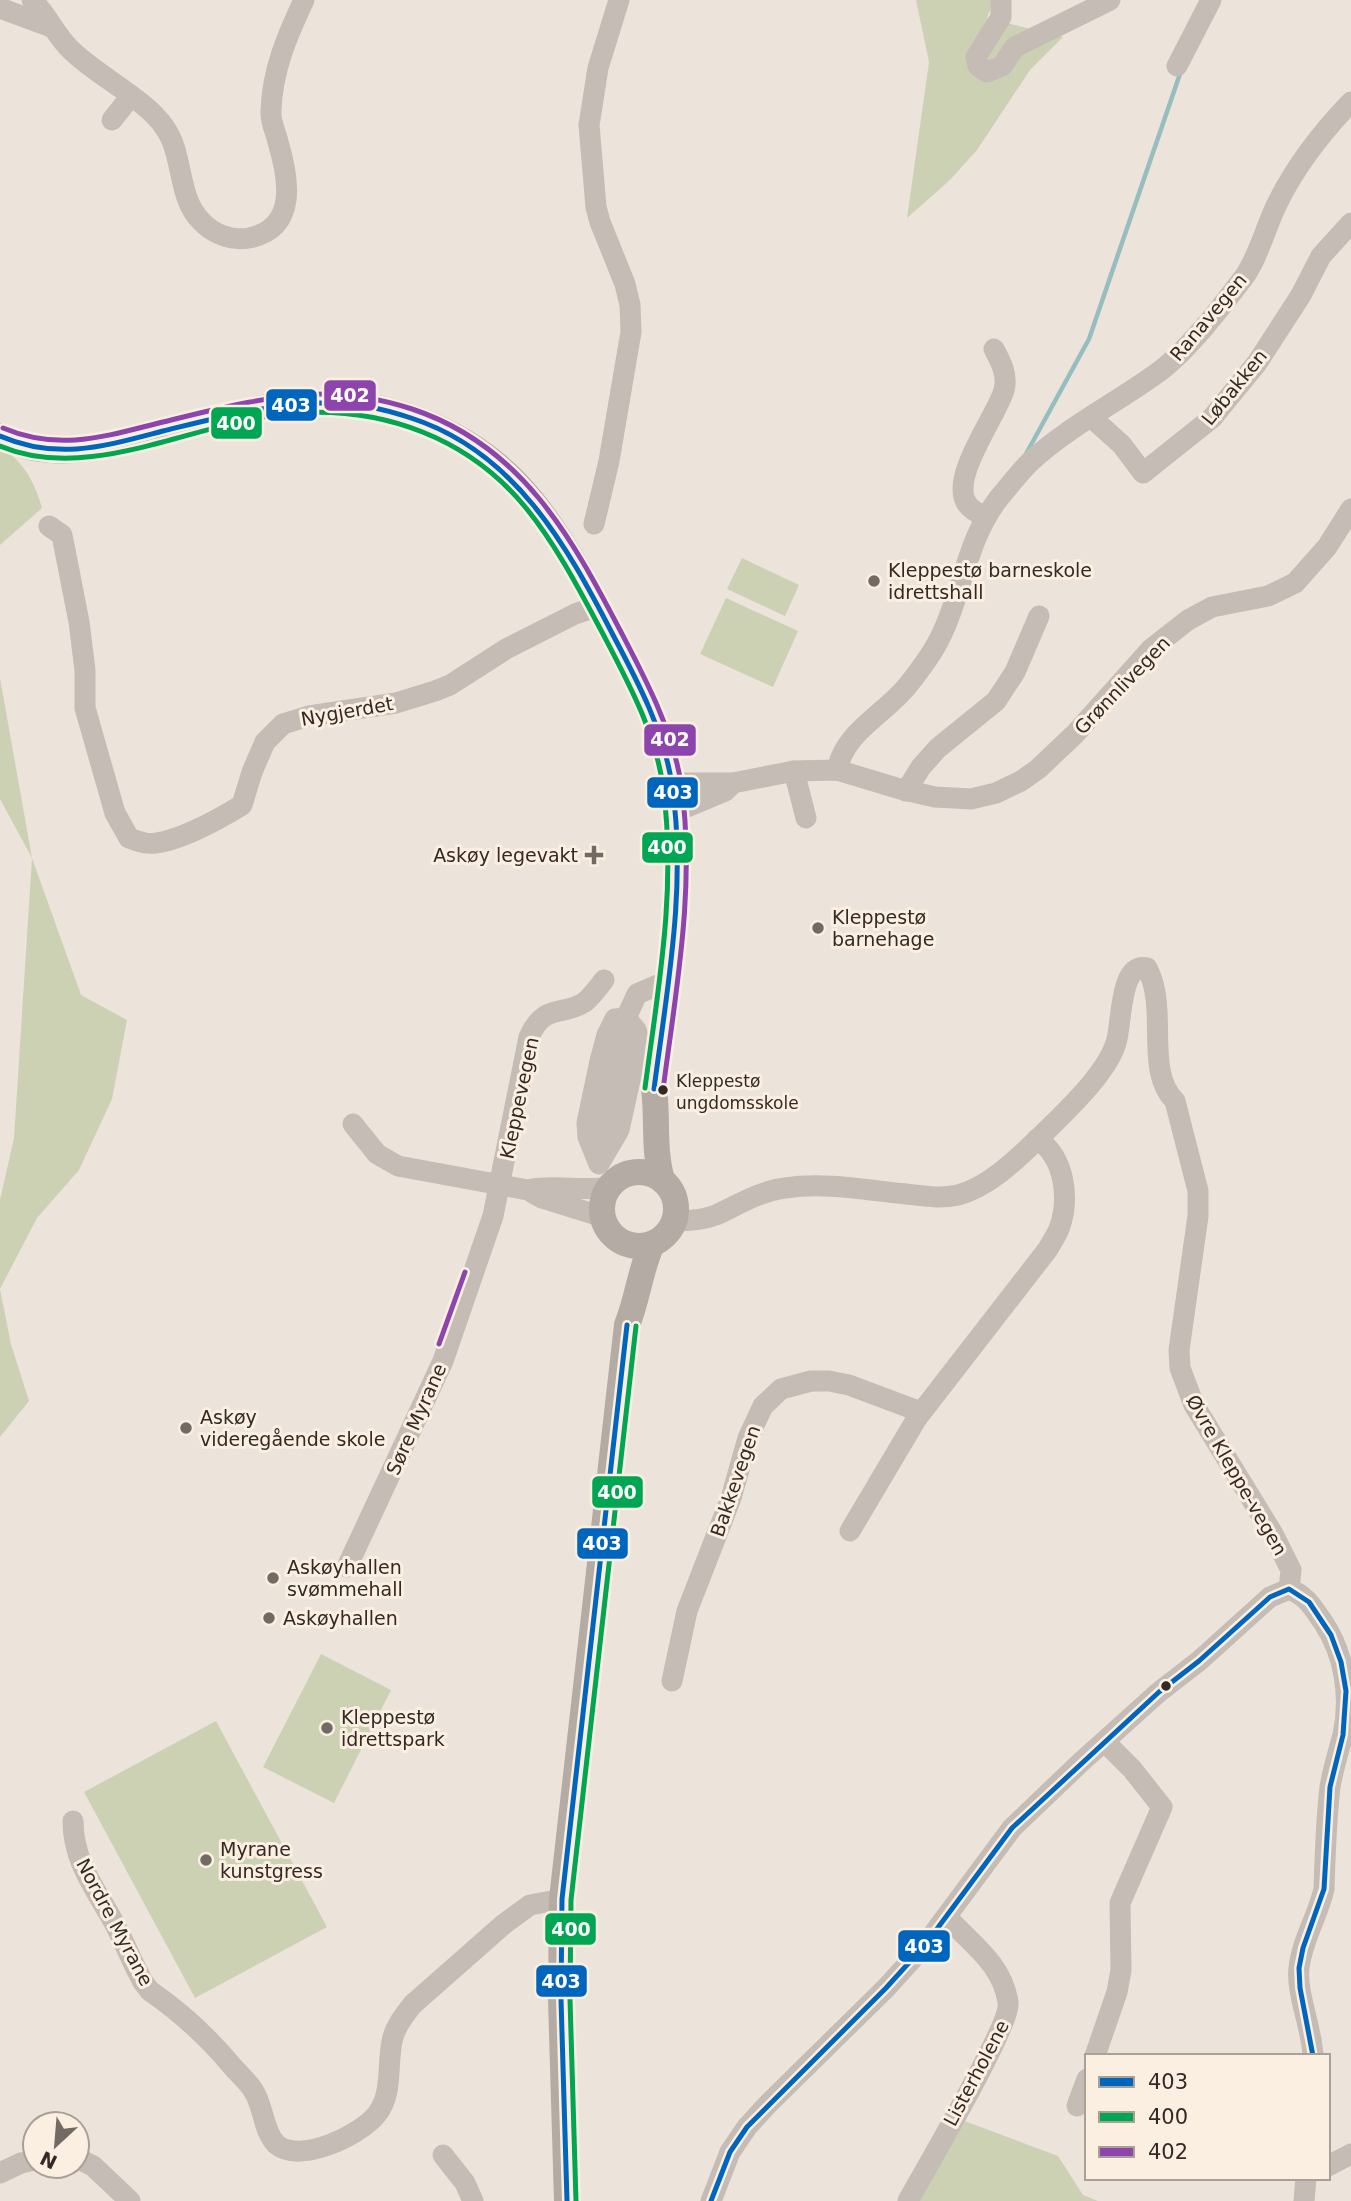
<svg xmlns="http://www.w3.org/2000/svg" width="1351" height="2201" font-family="'DejaVu Sans',sans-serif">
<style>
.green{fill:#ccd1b4}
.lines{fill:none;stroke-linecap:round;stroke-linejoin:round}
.stream{stroke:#97bebe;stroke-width:4.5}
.minor{stroke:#c4bcb5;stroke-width:21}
.major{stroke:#b3aba4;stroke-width:26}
.bus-1-casing{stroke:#faefe1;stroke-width:10}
.bus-2-casing{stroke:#faefe1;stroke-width:10}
.bus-3-casing{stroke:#faefe1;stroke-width:10}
.bus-1{stroke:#0065bd;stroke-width:5}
.bus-2{stroke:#00a651;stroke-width:5}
.bus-3{stroke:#8e44ad;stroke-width:5}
.poi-dot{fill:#746a64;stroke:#faefe1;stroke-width:2.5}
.bus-dot{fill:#342924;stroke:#faefe1;stroke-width:2.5}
.labels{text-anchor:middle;stroke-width:6;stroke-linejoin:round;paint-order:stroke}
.bus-label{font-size:17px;fill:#342924;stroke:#faefe1;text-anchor:start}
.street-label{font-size:19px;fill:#342924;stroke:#faefe1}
.poi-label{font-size:19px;fill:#342924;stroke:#faefe1;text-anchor:start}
.line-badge{stroke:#faefe1;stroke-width:2.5}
.badge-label{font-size:19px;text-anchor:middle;font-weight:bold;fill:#fff}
</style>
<rect width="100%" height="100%" fill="#ece4db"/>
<g class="green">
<polygon points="916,0 994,0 987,18 1063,37 1030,70 977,150 950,180 907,218 929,62"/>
<path d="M0,448C24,460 35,484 42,508L0,545Z"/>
<polygon points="742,558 799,585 785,616 727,589"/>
<polygon points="726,598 798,631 773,687 700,654"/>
<polygon points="0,678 32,858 81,995 127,1020 112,1099 79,1170 37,1218 0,1289 11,1344 29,1401 0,1437 0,1200 14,1138 32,858 0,799"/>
<polygon points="321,1654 391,1690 334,1803 263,1767"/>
<polygon points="216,1721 327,1927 195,1998 84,1792"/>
<polygon points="962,2120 1058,2156 1083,2195 1098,2201 919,2201"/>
</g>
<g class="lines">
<polyline class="stream" points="1026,454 1089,339 1181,71"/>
<g class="minor">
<path d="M32,0C48,15 55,35 71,50C96,75 147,100 165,128C184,155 177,197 201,221C213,234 231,241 249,238C298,228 289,179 278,142C276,132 270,122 271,111C272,71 287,36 304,0"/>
<polyline points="1001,0 1001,17 976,57 978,66 987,72 1002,66 1015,47 1110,0"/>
<polyline points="0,8 51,27"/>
<polyline points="1177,66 1211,0"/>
<polyline points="112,120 131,96"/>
<polyline points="1091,417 1122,445 1143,473 1212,418 1257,363 1301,295 1321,256 1351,223"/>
<path d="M986,517C980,514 972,511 968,505C947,480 998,414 1004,390C1008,375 1001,362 994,349"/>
<polyline points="594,524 609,461 631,332 630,305 625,284 600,222 596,207 589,125 598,68 619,0"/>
<path d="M49,526L62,535L79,622L85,670V708L115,813L129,838C134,840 140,842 145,843C170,847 221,818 242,805L252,772L265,742L283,724L309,716L396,703L435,691L450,685L506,649L575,614L598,606"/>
<path d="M837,770C844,735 877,718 900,694C910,684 918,672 926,661C962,612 961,546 999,498C1009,486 1019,473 1030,462C1069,426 1118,402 1160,371C1189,349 1222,306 1244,277C1258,258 1266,226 1277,204C1295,167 1322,132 1351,102"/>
<polyline points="794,771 806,818"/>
<polyline points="672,783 733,783 794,771 837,770 900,789 935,797 971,799 996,793 1021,781 1038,769 1075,734 1151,649 1188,620 1212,607 1268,596 1295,583 1327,547 1351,509"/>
<polyline points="906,791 921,767 938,748 996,701 1015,672 1039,616"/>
<polyline points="675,812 725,791 733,783"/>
<polygon points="626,1018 636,1030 639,1039 619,1130 599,1164 588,1137 587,1123 600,1061 607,1035 615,1019"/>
<path d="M353,1124L377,1154L398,1166L528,1190C555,1184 582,1192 610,1187"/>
<polyline points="600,1130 626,1018 637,994 658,985 666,984"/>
<polyline points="533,1193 542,1198 603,1217"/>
<path d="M674,1221C687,1221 703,1220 716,1215C738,1205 760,1191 785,1188C825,1182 865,1190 906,1194C924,1196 940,1199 958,1195C989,1187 1018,1158 1040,1137C1064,1113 1106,1075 1116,1043C1122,1026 1119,961 1147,968C1169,1008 1144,1071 1175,1101L1198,1191V1216L1179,1350L1180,1368L1194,1405L1273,1534L1291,1570L1289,1589"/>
<path d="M850,1531L917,1418L1048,1249C1052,1242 1056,1236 1059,1229C1070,1199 1065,1157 1037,1139"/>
<path d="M347,1567L443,1361L493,1216L529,1037C545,1002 562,1017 585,1002C592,996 598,988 604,980"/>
<path d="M1289,1589C1306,1595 1313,1608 1323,1622C1345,1655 1351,1697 1343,1735C1338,1753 1333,1769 1330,1787C1326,1821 1325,1855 1324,1889C1318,1916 1302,1940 1299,1968C1296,1993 1312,2028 1313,2056"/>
<polyline points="672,1681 687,1611 731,1498 748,1438 763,1406 781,1389 811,1381 829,1381 849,1385 921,1412"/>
<path d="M73,1821C73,1857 91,1883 108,1912C122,1935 130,1959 143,1982L150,1991C182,2013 207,2036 232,2066C239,2074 248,2082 253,2090C264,2106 263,2131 276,2144C299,2165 361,2135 377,2114C394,2092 386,2063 393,2037C396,2025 405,2015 412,2005L504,1924L530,1905L562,1899"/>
<polyline points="1095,2056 1117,1992 1121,1970 1120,1903 1162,1807 1132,1769 1105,1742"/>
<polyline points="1077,2106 1087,2079"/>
<polyline points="443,2155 465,2183 473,2201"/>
<polyline points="77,2158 93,2166 130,2201"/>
<polyline points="1328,2166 1351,2154"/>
<polyline points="0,2173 21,2163 35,2160"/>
<polyline points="711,2201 730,2152 747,2127 768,2104 886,1988 925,1945 1012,1828 1080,1763 1159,1692 1199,1661 1270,1597 1289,1589"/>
<path d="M908,2201C924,2171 1012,2024 1008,2002C1002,1963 971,1944 947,1917"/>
<polyline points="1304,2201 1306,2178"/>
</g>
<g class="major">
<path d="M0,436C52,464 110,445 163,431C206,421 249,408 292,404C383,395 474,429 532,501C565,542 589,589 613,635C637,682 664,731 672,785C687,886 666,989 654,1089C658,1119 653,1149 662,1180"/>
<circle cx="639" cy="1209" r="37"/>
<path d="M567,2201L561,1999L562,1899L627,1325C638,1298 640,1270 652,1244"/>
</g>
<defs>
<g id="bus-1">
<path d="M0,436C58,461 105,446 163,431C216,418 268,404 322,403C352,402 382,408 411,418C514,451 566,544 613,635C638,682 664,731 672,785C687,886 667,989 654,1089"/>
<polyline points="567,2201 561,1999 562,1899 627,1325"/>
<polyline points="711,2201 730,2152 747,2127 886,1988 925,1945 1012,1828 1159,1692 1199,1661 1270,1597 1289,1589 1309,1602 1331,1635 1341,1662 1346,1691 1343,1735 1330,1787 1324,1889 1303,1948 1299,1968 1300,1988 1313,2056"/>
</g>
<g id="bus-2">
<path d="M0,446C92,485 199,419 295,413C384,407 469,438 526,508C557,546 580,591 603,634C628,682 656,733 663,787C677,888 658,989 645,1088"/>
<polyline points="576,2201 570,1999 571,1900 636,1326"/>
</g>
<g id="bus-3">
<path d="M3,428C60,452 106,436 163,422C216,409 268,395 323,394C353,394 384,400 412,409C521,445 571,536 621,632C646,680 672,729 681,783C696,885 676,989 663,1090"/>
<polyline points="439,1344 465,1272"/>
</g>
</defs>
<use href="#bus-1" class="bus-1-casing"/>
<use href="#bus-2" class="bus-2-casing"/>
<use href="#bus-3" class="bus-3-casing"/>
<use href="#bus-1" class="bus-1"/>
<use href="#bus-2" class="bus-2"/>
<use href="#bus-3" class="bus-3"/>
</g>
<g class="poi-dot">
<circle cx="874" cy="581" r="7"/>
<path d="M590.5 844.5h7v7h7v7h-7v7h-7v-7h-7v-7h7z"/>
<circle cx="818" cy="928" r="7"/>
<circle cx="186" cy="1428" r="7"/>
<circle cx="273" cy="1578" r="7"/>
<circle cx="269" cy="1618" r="7"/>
<circle cx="327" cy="1728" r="7"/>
<circle cx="206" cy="1860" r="7"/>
</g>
<g class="bus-dot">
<circle cx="663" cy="1090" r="6"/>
<circle cx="1166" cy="1686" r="6"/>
</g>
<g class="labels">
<g class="bus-label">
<text x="676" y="1087">Kleppestø<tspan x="676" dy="22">ungdomsskole</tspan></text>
</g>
<g class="street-label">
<text transform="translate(1208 317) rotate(-50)" y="7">Ranavegen</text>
<text transform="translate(1234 387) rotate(-51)" y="7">Løbakken</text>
<text transform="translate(1122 685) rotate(-46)" y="7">Grønnlivegen</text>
<text transform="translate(347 711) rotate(-10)" y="7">Nygjerdet</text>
<text transform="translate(519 1098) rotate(-78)" y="7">Kleppevegen</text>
<text transform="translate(416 1419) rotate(-66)" y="7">Søre Myrane</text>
<text transform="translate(1237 1475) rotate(60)" y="7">Øvre Kleppe-vegen</text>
<text transform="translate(735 1481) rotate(-71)" y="7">Bakkevegen</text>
<text transform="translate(115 1922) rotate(62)" y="7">Nordre Myrane</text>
<text transform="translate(976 2073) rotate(-62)" y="7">Listerholene</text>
</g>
<g class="poi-label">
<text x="888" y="577">Kleppestø barneskole<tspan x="888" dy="22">idrettshall</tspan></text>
<text x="578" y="862" text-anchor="end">Askøy legevakt</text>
<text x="832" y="924">Kleppestø<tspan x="832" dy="22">barnehage</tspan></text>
<text x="200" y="1424">Askøy<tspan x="200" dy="22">videregående skole</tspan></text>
<text x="287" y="1574">Askøyhallen<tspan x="287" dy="22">svømmehall</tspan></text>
<text x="283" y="1625">Askøyhallen</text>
<text x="341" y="1724">Kleppestø<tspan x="341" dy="22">idrettspark</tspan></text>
<text x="220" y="1856">Myrane<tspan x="220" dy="22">kunstgress</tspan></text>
</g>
</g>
<g class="line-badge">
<rect x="323" y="379" width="54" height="33" rx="7" fill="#8e44ad"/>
<rect x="265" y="388" width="53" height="34" rx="7" fill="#0065bd"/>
<rect x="210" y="406" width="53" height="34" rx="7" fill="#00a651"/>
<rect x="643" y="723" width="54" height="34" rx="7" fill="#8e44ad"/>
<rect x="646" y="776" width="53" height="33" rx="7" fill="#0065bd"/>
<rect x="641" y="831" width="53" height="33" rx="7" fill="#00a651"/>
<rect x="591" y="1475" width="53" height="34" rx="7" fill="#00a651"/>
<rect x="576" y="1527" width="53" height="33" rx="7" fill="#0065bd"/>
<rect x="544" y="1912" width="53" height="34" rx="7" fill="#00a651"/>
<rect x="897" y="1929" width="54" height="34" rx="7" fill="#0065bd"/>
<rect x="535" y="1964" width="53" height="34" rx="7" fill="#0065bd"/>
</g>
<g class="badge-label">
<text x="350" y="402">402</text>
<text x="291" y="412">403</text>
<text x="236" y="430">400</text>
<text x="670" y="746">402</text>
<text x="673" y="799">403</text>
<text x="667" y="854">400</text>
<text x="617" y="1499">400</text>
<text x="602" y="1550">403</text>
<text x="571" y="1936">400</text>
<text x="924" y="1953">403</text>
<text x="561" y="1988">403</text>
</g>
<rect x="1085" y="2054" width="245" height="126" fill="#faefe1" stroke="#aba095" stroke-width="2"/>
<rect x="1099" y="2077" width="35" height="10" fill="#0065bd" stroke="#aba095" stroke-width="2"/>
<text x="1148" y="2089" font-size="21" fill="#342924">403</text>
<rect x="1099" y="2112" width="35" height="10" fill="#00a651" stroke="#aba095" stroke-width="2"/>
<text x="1148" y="2124" font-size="21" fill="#342924">400</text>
<rect x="1099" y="2147" width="35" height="10" fill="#8e44ad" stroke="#aba095" stroke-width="2"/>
<text x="1148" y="2159" font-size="21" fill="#342924">402</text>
<g transform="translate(56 2145) rotate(206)"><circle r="33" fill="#faefe1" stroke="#aba095" stroke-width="2"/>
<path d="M0-5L12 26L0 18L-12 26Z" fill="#746a64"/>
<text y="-10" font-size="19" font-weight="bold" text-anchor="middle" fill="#342924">N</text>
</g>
</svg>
